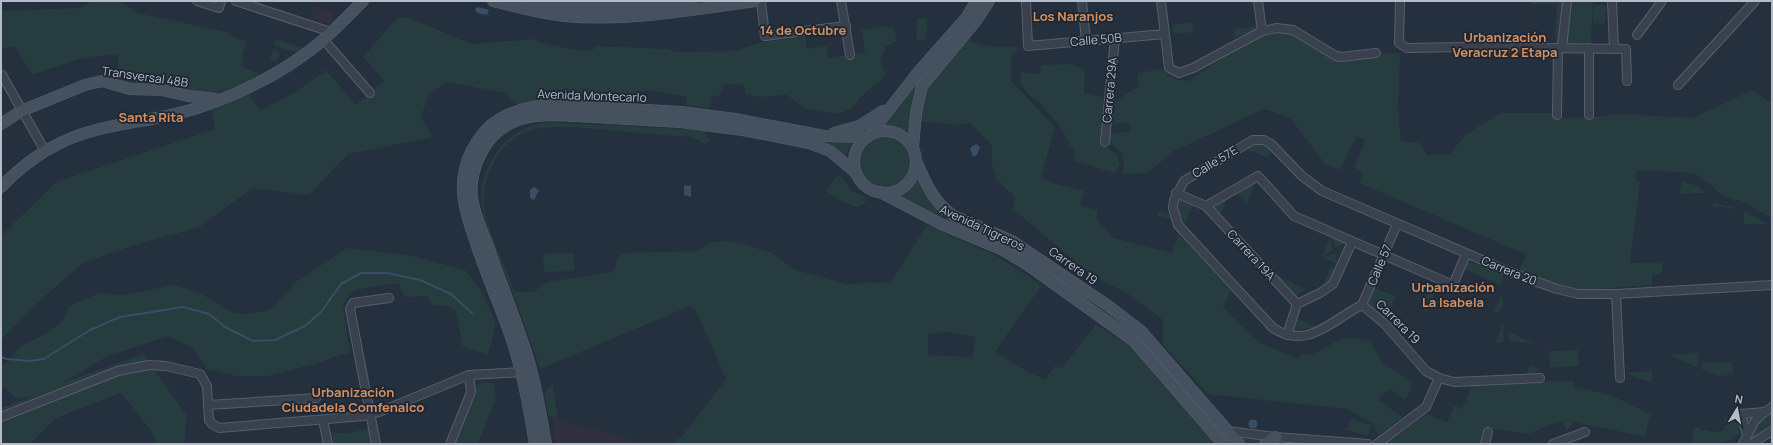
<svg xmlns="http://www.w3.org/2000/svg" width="1773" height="445" font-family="Manrope,sans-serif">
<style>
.medical{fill:#31303e}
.green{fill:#263c3e;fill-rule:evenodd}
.water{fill:#394e66}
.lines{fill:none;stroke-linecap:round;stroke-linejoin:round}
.stream{stroke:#394e66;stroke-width:2}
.street-casing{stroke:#565f6b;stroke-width:10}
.secondary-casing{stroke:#565f6b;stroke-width:12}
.street{stroke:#38414d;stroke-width:8}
.secondary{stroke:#465160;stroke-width:11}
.labels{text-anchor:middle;stroke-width:3.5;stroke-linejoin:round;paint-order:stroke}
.street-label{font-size:12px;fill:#b4bcc9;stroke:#1d2632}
.neighbourhood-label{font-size:13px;font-weight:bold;fill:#d49063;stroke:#1d2632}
</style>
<rect width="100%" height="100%" fill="#24303d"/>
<g class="medical">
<polygon points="314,6 334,12 330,25 310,19"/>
<polygon points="552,418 558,420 646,444 555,444"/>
</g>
<g class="green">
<polygon points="92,1 121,1 137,13 231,33 233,37 247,41 242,57 244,58 241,67 260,74 256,80 225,91 207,93 132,85 119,81 118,54 82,58 32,75 15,46 1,49 1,11 81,8"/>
<rect x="1531" y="1" width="25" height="3"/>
<polygon points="1557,1 1593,1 1591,43 1588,45 1557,45 1555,42"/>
<polygon points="1594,5 1606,5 1605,24 1593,23"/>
<path d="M398,17L410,18L472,44L532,39C541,43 583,53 592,50C594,49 595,47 597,46L667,49L677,52L736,51L761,42L805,37L807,49L826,46L828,58L865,52L862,30L877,27H894L897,41L886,46L880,61L886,75L861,97L851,109L838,114L806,109L787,95L760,97L746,95L744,85L724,84L719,96L712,97L710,108L686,105L687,97L648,90L611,101H541L519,107L506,93L447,82L429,94L421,117L432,137L348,154L309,195L253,188L198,228L151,240L84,262L36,304L1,340V236L56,182L215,129L211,108L249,94L260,111L297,91L326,70L356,105L384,81L363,57Z"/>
<polygon points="917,18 927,19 926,40 916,40"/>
<polygon points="1192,22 1193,32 1174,34 1172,25"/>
<polygon points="1258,26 1258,28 1235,38 1234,29"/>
<path d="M972,32L969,41L989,46L1015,47L1018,49L1011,56V81L1055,127L1041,177L1056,184L1084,191L1080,206L1098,210L1096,218L1113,238L1172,253L1179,235L1231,290L1223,308L1259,342L1298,359L1301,353C1317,359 1330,341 1345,338C1353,337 1363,341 1371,342L1383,363L1412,382L1410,391L1405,400L1390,389L1388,390L1379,400L1403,418L1378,435L1374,424L1347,409L1208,394L1163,345V320L1127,293L1103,281L1078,264L1013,209L1015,197L996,179L991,161L993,159L991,155L992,145L970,123L958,125L921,121L922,102L925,90Z"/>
<path d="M1270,32H1286L1298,36L1329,57L1342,60L1394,52L1400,55L1398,108L1401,141L1420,143L1427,155H1449L1465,135L1500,113H1552L1559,118H1586L1617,114L1693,118L1752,90L1772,103V218L1744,202L1722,196L1713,187L1694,173L1637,170L1636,180L1640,183L1630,263L1663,262L1662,274H1652V285L1583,290L1555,284L1519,271L1526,256L1525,254L1359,183L1363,173L1354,167L1365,140L1356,136L1341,170L1325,164L1290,118L1264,109L1172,152L1148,173L1121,174L1124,164L1122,153L1108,141V135L1130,131L1129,123H1110L1112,103L1138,87V73L1163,69C1167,78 1178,80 1188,81L1255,37Z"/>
<polygon points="276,39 304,48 297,53 274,46"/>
<polygon points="274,48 279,51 280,56 275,61 270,59"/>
<path d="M945,50C918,80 910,90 910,132L896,127L881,125L922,73Z"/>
<polygon points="1072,64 1085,70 1084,93 1106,98 1101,142 1117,155 1120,164 1115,173 1073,161 1075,153 1058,124 1040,103 1028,94 1021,84 1021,72 1040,74 1041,65"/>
<path d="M543,122L705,130L710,141L706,144L691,137C663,135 636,133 608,130C566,127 518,116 494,162C488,173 484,187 484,200C483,222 506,269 515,292H533L547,282L613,272L620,253L698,251L710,242L726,241L744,244L772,253L793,269L846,284L891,282L927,225L997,256L1042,285L995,352L1032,374L1045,379L1055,366L1061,369L1096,324L1124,342L1138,353L1223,444H672L683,435L726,379L695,309L688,307L540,369C531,342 521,315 511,288C501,262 476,211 482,183C484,174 488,166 493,158C503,138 522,128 543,122ZM948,332L976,337L972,357L928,355V334Z"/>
<circle cx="885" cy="162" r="27"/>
<polygon points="806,139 839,142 851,142 845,158"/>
<polygon points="1256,144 1263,145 1271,150 1269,159 1246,149"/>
<path d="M841,176L852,191L867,197L864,204L858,207C846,204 836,199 826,191L836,177Z"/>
<path d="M918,180C932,213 957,220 987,236L896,197L907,191Z"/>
<polygon points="1682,181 1700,187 1705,193 1679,194"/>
<polygon points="1256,182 1246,204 1238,195 1239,192"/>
<polygon points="1228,197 1220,217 1211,207"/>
<polygon points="1179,199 1194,204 1185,224 1183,224 1179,212"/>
<polygon points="1713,203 1737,208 1726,209 1725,207 1713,207"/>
<polygon points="1155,210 1169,214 1171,219 1158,216 1159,212"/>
<polygon points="1744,211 1766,223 1766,224 1744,224"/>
<polygon points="1330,237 1333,251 1322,257"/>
<polygon points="1332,237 1346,243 1335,248"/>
<path d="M347,248L408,255L465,270L481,291L495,321L494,333L488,355L463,347L455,310C452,308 448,306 445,306C433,304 434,310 427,296L405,297L398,283L354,290L343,305L350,354H343L315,364L268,376H236L207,369L193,348L168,336L108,356L64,382L143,354L187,416L184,444H156L152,432L121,393L56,418L30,444H1V408L33,396L17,399L1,385V359L3,366L21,346L45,334L62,322L69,306L99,293L123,295L174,285L200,293L233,313L248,314L270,310L297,281Z"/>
<polygon points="574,253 574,271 544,272 543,254"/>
<polygon points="1334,253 1335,253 1338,264 1323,258"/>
<polygon points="1467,261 1504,274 1501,285 1464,269"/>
<polygon points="1330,267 1335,269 1336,272 1332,282 1323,287"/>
<polygon points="1271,272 1304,289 1304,291 1295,296"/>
<polygon points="1374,288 1396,296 1386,318 1379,310 1368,305"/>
<polygon points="1075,289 1139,337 1212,420 1210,422 1133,334 1074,291"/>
<polygon points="1430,291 1435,294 1426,313 1422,305 1428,292"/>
<polygon points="1501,295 1503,296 1503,307 1498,313 1494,311"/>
<polygon points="1297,319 1299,319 1316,327 1294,331"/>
<polygon points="1503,323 1504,340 1503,343 1495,343"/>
<polygon points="1509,332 1532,342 1532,343 1510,342"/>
<polygon points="1578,350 1579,366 1550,368 1549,351"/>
<polygon points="1698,352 1698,363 1696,367 1672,356 1672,355"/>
<polygon points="1732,362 1733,375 1717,376 1702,369 1702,363"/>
<polygon points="1530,365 1538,368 1536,373 1527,374"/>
<polygon points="1652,371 1652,380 1649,382 1625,373"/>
<polygon points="1538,381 1574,381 1574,387 1611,395 1650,414 1645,437 1574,422 1567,431 1562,422 1555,423 1528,434 1487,428 1482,444 1386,444 1426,414 1447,422 1454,406 1462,409 1472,385"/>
<polygon points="484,382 494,384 496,399 478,444 455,444 475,393 475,386"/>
<polygon points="553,384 558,420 548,415 545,395 545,392"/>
<path d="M1772,415V430L1746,444C1753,432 1757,417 1772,415Z"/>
<polygon points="1351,419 1371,425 1368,436 1347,430"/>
<path d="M1724,419L1736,420L1741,426C1740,445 1711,444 1693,444V428H1700L1701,431L1709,430V432L1724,431Z"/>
<polygon points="370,428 373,444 334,444 332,433 350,433"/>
<polygon points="1240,438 1263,440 1262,444 1244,444"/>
</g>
<g class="water">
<polygon points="478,7 489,10 487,15 477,13 475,9"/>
<polygon points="976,144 980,147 977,155 973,157 970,148"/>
<polygon points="684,185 691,186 691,197 684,195"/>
<polygon points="534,187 539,190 534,200 530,198 530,190"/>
<circle cx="1253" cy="424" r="4.5"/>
</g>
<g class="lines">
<polyline class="stream" points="1,357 6,359 29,361 44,359 90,330 120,317 183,307 209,314 225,327 253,341 275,340 305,326 321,312 341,284 361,273 388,273 420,280 451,294 472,313"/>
<defs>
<g id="street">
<polyline points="197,1 219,8 221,1"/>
<polyline points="236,1 331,32"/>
<polyline points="761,1 765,36 846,26"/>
<polyline points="841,1 850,55"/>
<polyline points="1026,1 1028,46 1165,34"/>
<polyline points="1082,1 1086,41"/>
<polyline points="1161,1 1169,68 1179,73 1193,68 1262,31 1277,28 1293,30 1336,56 1341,57 1376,53"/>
<polyline points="1258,1 1262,31"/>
<polyline points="1400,1 1399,43 1407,48 1465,47 1626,49 1627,81"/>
<polyline points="1612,1 1614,48"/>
<polyline points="1637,35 1662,1"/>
<polyline points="324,40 370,93"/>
<polyline points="1562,48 1567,1"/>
<polyline points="2,75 45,151"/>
<polyline points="1678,85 1755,1"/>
<polyline points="1557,115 1558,48"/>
<polyline points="1589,115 1589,48"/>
<polyline points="1105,142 1115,38"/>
<polyline points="1176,193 1206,206 1258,176 1294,216 1453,285 1466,254"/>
<polyline points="1206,206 1297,304"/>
<polyline points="1616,294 1620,378"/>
<path d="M1362,305C1333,319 1308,351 1273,328L1178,225L1173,208L1174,200L1184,181L1253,140H1264L1271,144L1302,176L1322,191L1510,272L1557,289L1578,294H1616L1772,285"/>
<polyline points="1362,305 1385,324 1426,371 1439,378 1454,382 1540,378"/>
<polyline points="1362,305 1397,224"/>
<polyline points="1287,335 1297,304 1320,293 1333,284 1352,242"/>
<polyline points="208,405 316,398"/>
<polyline points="1,417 118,371 149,365 166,366 200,374 207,386 209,420 212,424 219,428 364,416 379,412 469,375 522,372"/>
<polyline points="323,420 328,444"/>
<polyline points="1227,431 1276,437 1368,444"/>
<polyline points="1747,435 1741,414 1765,412 1772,407"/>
<polyline points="376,444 350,309 353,303 389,298"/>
<polyline points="450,444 471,392 469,375"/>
<polyline points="1377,444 1426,407 1439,378"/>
<polyline points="1485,444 1488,432"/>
<polyline points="1553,444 1585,432"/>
<polyline points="1743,444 1754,422 1764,412"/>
<polyline points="1751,444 1772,431"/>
</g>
<g id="secondary">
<path d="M493,1C516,7 540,13 564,16C627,22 692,10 755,1"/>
<path d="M530,1C584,9 636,8 691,1"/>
<polyline points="1,124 21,111 85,85 102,81 130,89 162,90 188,96 216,99"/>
<circle cx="885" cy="162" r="31"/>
<polyline points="834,133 859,126 883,111"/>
<polyline points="869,135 920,70 967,17 976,1"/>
<polyline points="913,147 916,113 922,86 976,21 989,1"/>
<path d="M917,163C926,184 934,203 954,216L1012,241L1107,305L1141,331L1239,444"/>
<path d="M1,187C27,160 59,139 96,130C130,121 166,119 200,107C242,93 282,73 317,45C333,32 348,16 363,1"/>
<polyline points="880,192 941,224 1003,250 1028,265 1134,341 1223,444"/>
<path d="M535,444C529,408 523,373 511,337C501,308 488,279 478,249C466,215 454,184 472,150C477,141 482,133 490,126C509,111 531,105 555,105L681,112L735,119L824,136L866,137"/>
<path d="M546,444C540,411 535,378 524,346C513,313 500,281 489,249C483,233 474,214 472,197C469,169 485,135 511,123C526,116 541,115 558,115L681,122L743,130L809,143L830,151L856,173"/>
<polyline points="1265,444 1276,437"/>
</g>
</defs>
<use href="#street" class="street-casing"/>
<use href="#secondary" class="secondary-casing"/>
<use href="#street" class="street"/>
<use href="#secondary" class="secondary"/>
</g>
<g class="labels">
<g class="street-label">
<text transform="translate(1096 40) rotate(-5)" y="4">Calle 50B</text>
<text transform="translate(145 77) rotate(8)" y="4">Transversal 48B</text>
<text transform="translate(1110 90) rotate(-85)" y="4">Carrera 29A</text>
<text transform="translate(592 96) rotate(2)" y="4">Avenida Montecarlo</text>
<text transform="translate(1215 162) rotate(-31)" y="4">Calle 57E</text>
<text transform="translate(982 228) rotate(25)" y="4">Avenida Tigreros</text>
<text transform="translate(1251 255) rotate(47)" y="4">Carrera 19A</text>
<text transform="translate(1380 265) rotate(-67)" y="4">Calle 57</text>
<text transform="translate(1073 266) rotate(35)" y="4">Carrera 19</text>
<text transform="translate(1509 271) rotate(22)" y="4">Carrera 20</text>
<text transform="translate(1398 322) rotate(45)" y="4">Carrera 19</text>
</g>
<g class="neighbourhood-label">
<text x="1073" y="21">Los Naranjos</text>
<text x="803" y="35">14 de Octubre</text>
<text x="1505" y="42">Urbanización<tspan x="1505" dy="15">Veracruz 2 Etapa</tspan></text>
<text x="151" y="122">Santa Rita</text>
<text x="1453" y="292">Urbanización<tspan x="1453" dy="15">La Isabela</tspan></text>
<text x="353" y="397">Urbanización<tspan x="353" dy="15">Ciudadela Comfenalco</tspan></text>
</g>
</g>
<rect width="1773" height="445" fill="none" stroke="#b4bcc9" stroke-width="4"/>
<g transform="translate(1737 409) rotate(10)" stroke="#1d2632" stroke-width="3" paint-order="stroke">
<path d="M0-3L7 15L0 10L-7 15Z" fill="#b4bcc9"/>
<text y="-6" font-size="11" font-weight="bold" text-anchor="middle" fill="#b4bcc9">N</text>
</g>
</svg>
